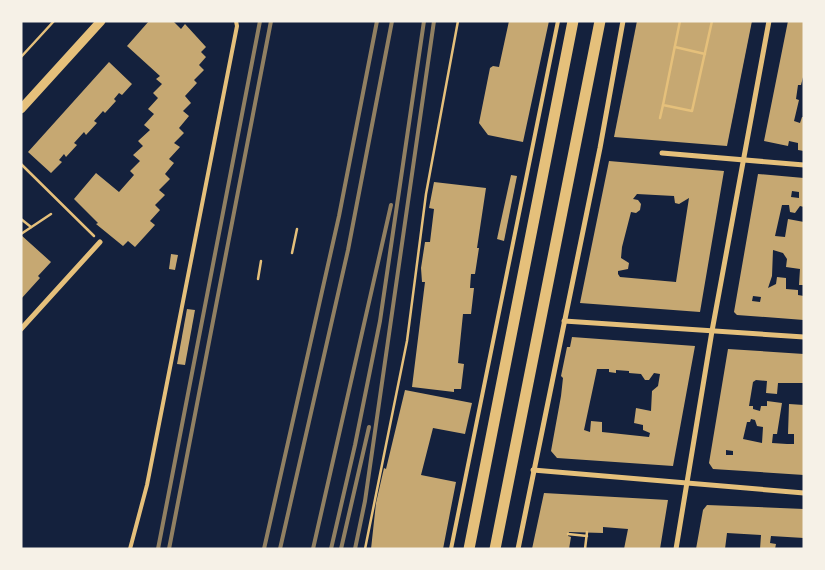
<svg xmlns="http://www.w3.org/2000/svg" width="825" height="570" font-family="'Source Serif 4',serif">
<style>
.building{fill:#c6a872;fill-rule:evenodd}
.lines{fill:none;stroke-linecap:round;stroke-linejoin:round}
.path{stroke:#e5c07b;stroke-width:2.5}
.service{stroke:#e5c07b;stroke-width:4}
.minor{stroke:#e5c07b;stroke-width:5}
.tertiary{stroke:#e5c07b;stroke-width:9}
.primary{stroke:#e5c07b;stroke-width:11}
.rail{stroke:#918062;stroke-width:4}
</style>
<rect width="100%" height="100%" fill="#14213d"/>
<g class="building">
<polygon points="149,21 173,21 181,29 185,24 206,47 201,52 206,57 199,65 204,70 194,80 197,83 185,96 191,103 183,111 189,116 179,128 184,133 174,143 180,147 169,159 174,163 165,174 170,179 159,190 165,195 155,205 160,210 150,221 155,225 135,247 128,241 123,246 96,224 98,223 74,199 96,173 119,192 134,175 130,171 140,161 133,155 143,146 138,141 150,130 144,125 154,114 148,109 158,98 153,93 162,84 156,79 160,76 127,46"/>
<polygon points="509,21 549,21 523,142 488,135 479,123 490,68 493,66 499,67"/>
<polygon points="637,21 752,21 727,146 614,137"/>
<polygon points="788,21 804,21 804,73 801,85 798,85 796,99 799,100 794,121 800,123 802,117 804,117 804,151 798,150 798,143 789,141 788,146 764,141"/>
<polygon points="109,62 132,84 122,95 119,93 114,99 116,101 105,113 103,111 94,121 97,123 86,135 84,132 74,143 77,145 66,157 64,154 59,160 62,162 51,173 28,152"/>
<path d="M609,161L724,171L700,312L580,303ZM637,194L674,196L675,203L679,204L689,198L676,282L620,277L618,274V271L628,269L629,263L621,258L622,247L631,212L636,213L640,210L641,204L638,200L633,199Z"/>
<path d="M758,174L804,178V207L800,206L795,213L790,212L789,205H782L775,236L785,237L788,219L804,222V285H799L800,269L786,267L787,259L783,253L773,250L772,276L768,288L776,284L777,277L786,278V289L798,290V295L804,296V320L737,315L734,312ZM792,191L799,192V198L791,197ZM753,296L761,297L760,302L752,301Z"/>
<polygon points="511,175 517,176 504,241 497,239"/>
<polygon points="434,182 486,188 477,248 479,248 475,274 471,274 470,288 474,288 471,314 463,314 458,363 464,364 461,389 454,389 454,392 412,387 425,282 422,282 421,268 425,242 430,242 434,209 429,208"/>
<polygon points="21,235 51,262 38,276 40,278 21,299"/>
<polygon points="171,254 178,255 175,270 169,269"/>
<polygon points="187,309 195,310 185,365 177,364"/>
<path d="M572,337L695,346L673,466L557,458L551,451L561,396L563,378L561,376L567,347H570ZM597,369H609V372L616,373V370L629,371V373L641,374L645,380H649L654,373L660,374L658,386L652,391L651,411L636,408L634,423L643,425V430L650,433L649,437L602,432V422L591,421L590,432L584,430Z"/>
<path d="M728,349L804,354V383H778L777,394L766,393L767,381L756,380L753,382L749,406H753V409L760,411L761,406H767V401L782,403L777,434H773L772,443L787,444H794V434H788L789,404L804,405V475L713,469L709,463ZM751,419L755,420L757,426L763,427L762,443L743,439L747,422H750ZM726,450L733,451V455H726Z"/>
<polygon points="405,390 472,403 465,434 433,428 421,475 456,482 443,549 371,549 376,503 384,468 386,469"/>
<polygon points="544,493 668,500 660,549 624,549 628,529 603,527 603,533 569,532 568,536 571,537 569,549 532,549"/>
<polygon points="707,505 804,509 804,538 771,536 770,543 776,544 775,549 760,549 761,535 727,533 725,549 696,549 703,510"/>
</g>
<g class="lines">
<g class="path">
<polyline points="680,21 663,105 692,111 712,21"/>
<polyline points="675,47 705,54"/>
<polyline points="21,57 54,21"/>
<polyline points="660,118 663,105"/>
<polyline points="21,164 94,236"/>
<polyline points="21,219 31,227"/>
<polyline points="21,234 51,214"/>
<polyline points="292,253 297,229"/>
<polyline points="258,279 261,261"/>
<polyline points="568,534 587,536"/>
<polyline points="365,549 407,341 426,194 458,21"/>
<polyline points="585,549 587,532"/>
</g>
<g class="service">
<polyline points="130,549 147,485 237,26 236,21"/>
<polyline points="451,549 558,21"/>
</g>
<g class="minor">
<polyline points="662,153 804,165"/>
<polyline points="564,321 804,337"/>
<polyline points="21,329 100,242"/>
<polyline points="533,470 804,493"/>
<polyline points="518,549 600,148 623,21"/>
<polyline points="676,549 712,331 769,21"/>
</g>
<polyline class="tertiary" points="21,109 101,21"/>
<g class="primary">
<polyline points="469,549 573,21"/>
<polyline points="495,549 600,21"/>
</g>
<g class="rail">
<polyline points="158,549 260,21"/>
<polyline points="169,549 271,21"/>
<polyline points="264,549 339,216 377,21"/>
<polyline points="280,549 348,250 392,21"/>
<polyline points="313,549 391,205"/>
<polyline points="331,549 355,445 380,321 424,21"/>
<polyline points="341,549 369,427"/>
<polyline points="355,549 365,501 434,21"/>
</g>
</g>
<rect width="825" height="570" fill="none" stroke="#f6f1e7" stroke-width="45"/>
</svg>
